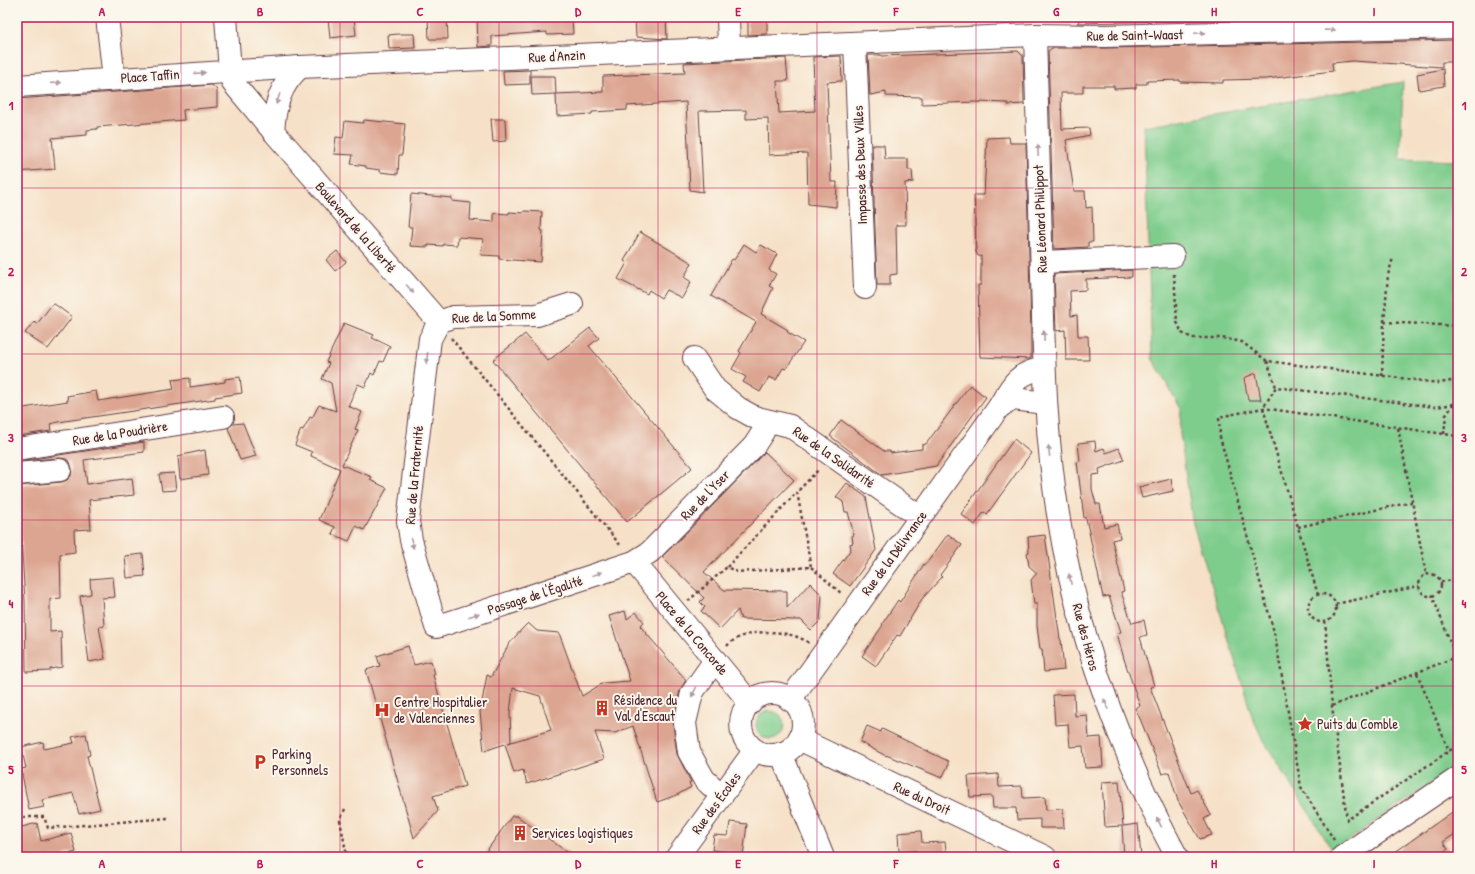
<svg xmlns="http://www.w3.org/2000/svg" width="1475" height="874" font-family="'Patrick Hand',sans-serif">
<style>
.green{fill:#7fcd8d;stroke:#64765c}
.building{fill:#dca591;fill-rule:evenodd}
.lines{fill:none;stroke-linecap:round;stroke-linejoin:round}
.minor-casing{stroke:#643c43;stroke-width:24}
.path{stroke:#643c43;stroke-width:2.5;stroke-dasharray:3 3;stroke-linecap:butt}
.minor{stroke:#fff;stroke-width:22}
.oneway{fill:#ae9aa0}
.grid{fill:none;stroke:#c2185b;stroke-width:1;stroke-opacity:0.55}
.labels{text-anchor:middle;stroke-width:4;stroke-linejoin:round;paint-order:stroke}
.street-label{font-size:14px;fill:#4a1f2b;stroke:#fbf7ec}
.poi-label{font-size:14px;fill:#4a1f2b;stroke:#fbf7ec;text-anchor:start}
.neatline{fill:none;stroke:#c2185b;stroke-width:1.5}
.grid-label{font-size:13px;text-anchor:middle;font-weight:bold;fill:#c2185b}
</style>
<rect width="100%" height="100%" fill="#fbf7ec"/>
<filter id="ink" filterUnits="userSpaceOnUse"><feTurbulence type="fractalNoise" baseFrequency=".025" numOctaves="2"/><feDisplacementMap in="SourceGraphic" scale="8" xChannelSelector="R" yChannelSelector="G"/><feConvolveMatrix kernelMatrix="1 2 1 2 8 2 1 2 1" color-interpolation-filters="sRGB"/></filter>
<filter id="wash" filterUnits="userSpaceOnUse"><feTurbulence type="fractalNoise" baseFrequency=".012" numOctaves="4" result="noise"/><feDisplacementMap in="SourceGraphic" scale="16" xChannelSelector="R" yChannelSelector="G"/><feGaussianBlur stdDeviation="0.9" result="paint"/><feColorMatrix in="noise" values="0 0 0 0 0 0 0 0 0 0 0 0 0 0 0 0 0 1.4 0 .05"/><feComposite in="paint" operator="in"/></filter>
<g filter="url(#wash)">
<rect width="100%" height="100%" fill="#f6e1c8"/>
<g class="green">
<polygon points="1403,82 1400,159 1458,161 1458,765 1333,851 1262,738 1252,716 1193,524 1180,434 1181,409 1152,358 1144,126"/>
<circle cx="770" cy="725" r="14"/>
</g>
<g id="blocks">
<g class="building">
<polygon points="328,17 354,17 356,35 330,38"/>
<polygon points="428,17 447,17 448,39 429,39"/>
<polygon points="477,17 572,17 573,34 547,35 547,32 492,36 492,46 478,47"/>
<polygon points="635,17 666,17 667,39 636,37"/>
<polygon points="748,17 767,17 767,34 748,35"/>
<polygon points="1083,17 1360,17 1077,23"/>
<polygon points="399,34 414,34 415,48 389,49 388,35"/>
<polygon points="1456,40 1458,62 1442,62 1442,67 1353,61 1332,63 1333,71 1266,79 1223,80 1223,83 1180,82 1180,80 1147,81 1147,84 1136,84 1136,88 1114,89 1114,86 1083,86 1083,93 1061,93 1062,129 1089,128 1090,135 1066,140 1074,191 1085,191 1086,208 1092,207 1093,242 1088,242 1088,247 1054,249 1048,51 1052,48 1105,48"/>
<polygon points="1018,51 1023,56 1024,104 1008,105 1008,103 976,102 922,104 922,97 886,96 886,92 870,95 868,55 881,55 881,56"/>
<polygon points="841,56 842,81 827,82 831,182 837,182 836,207 808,204 807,153 769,155 768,118 746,119 746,110 699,111 703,192 690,190 686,102 627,106 627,110 592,112 592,114 557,116 556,94 532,95 531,76 555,76 556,94 603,92 603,76 685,73 684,63 786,58 788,81 777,81 779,113 815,111 813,57"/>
<polygon points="1443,69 1444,86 1419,90 1417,74"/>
<polygon points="530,70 530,84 504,85 503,71"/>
<polygon points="212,85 217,90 217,107 183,110 184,120 97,127 97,129 87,130 87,135 52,138 55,169 17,172 17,99"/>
<polygon points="491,119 505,119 506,141 493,142"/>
<polygon points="364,120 405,124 402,155 399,155 398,174 380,172 380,170 366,168 366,166 351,164 353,155 334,154 336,137 343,138 345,121 363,123"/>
<polygon points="1009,137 1010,143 1026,143 1031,331 1031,358 1029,359 980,357 978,285 981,285 981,256 978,256 976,252 974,195 984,195 987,138"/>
<polygon points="872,145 884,145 885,159 908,159 908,170 912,170 913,182 905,183 906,225 896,225 897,274 890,275 890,285 877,285"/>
<polygon points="411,194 452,198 452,201 471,203 470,220 494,222 494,213 509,214 509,212 523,213 524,211 542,212 541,230 543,231 541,262 499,259 499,256 481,255 483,239 458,237 457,245 443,244 443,246 428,245 428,247 410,246 412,227 408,227"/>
<polygon points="640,232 692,263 684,277 691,282 682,298 666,290 661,298 649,290 647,294 618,279 627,263 624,261"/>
<polygon points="744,244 756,252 761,245 777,254 769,270 776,274 769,286 773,288 761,314 788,330 787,332 804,342 786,369 783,368 776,380 769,377 760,392 743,382 746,377 732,369 741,353 739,351 756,322 711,296 732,259 734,260"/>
<polygon points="337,251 346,262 335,271 326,260"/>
<polygon points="1132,270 1132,277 1086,279 1086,290 1070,291 1071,316 1077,315 1078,336 1088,336 1089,360 1066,360 1065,330 1056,331 1054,274"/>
<polygon points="53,303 72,317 48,349 25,333 34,322 37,324"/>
<polygon points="344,323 374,335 372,338 390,346 383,362 380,361 374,375 371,373 365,387 358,384 348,406 362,412 355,429 358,430 342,465 372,477 370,480 387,488 364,530 356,526 349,541 332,534 335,527 319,520 340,469 311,456 312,452 295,445 301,429 303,430 310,417 312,418 319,405 336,411 331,383 322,379 329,363 326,362"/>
<polygon points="590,328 599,338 589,346 692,468 627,522 493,360 525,334 548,361"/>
<polygon points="1256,373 1261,400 1248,400 1244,378"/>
<polygon points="240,377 242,393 215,397 215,399 58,422 50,424 51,431 17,436 17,409 68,401 67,396 96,391 98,401 174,389 172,380 190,378 190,387 225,382 225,379"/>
<polygon points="970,385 986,397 936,466 882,475 830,436 841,420 884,451 890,451 891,453 922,449 922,445 926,444"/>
<polygon points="243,423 256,456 240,460 228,428 233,424"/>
<polygon points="1014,439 1031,453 987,514 984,512 975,525 961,514"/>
<polygon points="1095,441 1096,451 1104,448 1106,453 1119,448 1124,460 1099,469 1100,474 1092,475 1092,489 1096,504 1100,504 1104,527 1117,524 1120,538 1112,540 1124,591 1121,592 1132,623 1144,620 1147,635 1140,637 1154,686 1150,687 1191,793 1197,790 1211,815 1204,819 1212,835 1200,839 1178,801 1169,772 1162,774 1141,721 1135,708 1140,706 1124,659 1117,633 1121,632 1109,596 1103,597 1086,518 1084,518 1077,462 1080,461 1078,443"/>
<polygon points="144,442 144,452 84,460 87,484 132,478 134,495 89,500 91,529 74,530 75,552 60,554 61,598 50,599 50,632 61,631 62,667 50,669 50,671 26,672 25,602 18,486 62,482 67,480 71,476 72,469 70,462 66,459 59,458 20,461"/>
<polygon points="205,450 208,475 180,479 178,456"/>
<polygon points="765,452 794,480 704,572 724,590 787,591 787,608 810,583 822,595 820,621 811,630 801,620 741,619 738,610 720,629 701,611 705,607 700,602 704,598 662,557"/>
<polygon points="174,473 176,490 162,491 159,474"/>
<polygon points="1171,479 1173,491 1142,498 1139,487"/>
<polygon points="847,483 866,497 876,550 850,586 833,574 851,549 850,544 853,543 852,536 854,535 848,512 845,512 843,502 836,497"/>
<polygon points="948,534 962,545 940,575 942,577 922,599 900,636 897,635 876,666 862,656 883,625 882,624 898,600 900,602 924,564 926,564"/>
<polygon points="1045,535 1060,639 1061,640 1064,670 1044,672 1042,649 1040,649 1037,626 1037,604 1034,604 1031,580 1037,573 1029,566 1027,553 1029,552 1028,537"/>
<polygon points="143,554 145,576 127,578 125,556"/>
<polygon points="113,577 115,597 102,598 104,626 99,627 105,659 89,662 80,596 91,594 90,579"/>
<path d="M625,611L627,619L636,612L644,622L640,626L686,680L680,690L673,724L677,754L691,782L689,783L691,787L677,795L657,802L633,726L615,733L595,732L604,759L527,784L523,770L514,773L505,744L484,751L480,712L487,675L491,677L509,644L521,630L528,623L537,631L559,633L582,696L603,683L630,681L609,616ZM513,688L540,696L551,730L508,743L511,742L510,713Z"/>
<polygon points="408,646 414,665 431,661 435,674 433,675 465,786 433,796 438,811 414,838 366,670 380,666 377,656"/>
<polygon points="1074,694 1075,716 1087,715 1089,738 1101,737 1103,767 1085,768 1083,746 1070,747 1068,724 1055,725 1053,695"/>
<polygon points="867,726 881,732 882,729 948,761 948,766 942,778 886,755 886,756 860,742"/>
<polygon points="86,734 90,755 87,756 100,809 79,814 73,793 42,800 44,807 29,810 21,769 26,768 21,747 43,742 44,749 74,743 72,737"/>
<polygon points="998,774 999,787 1022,786 1023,798 1045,797 1046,810 1063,809 1064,828 1040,828 1040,819 1017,820 1016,808 993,808 992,796 970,797 968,776"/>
<polygon points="1119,781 1123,826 1138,824 1141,857 1124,857 1122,826 1105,827 1102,782"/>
<polygon points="1458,808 1458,832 1443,842 1448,849 1436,857 1388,857"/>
<polygon points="512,816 517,816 574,857 482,857"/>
<polygon points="730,822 747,824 743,857 725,857 726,852 712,850 714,835 728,836"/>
<polygon points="37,823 41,841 71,833 76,852 57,857 23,857 18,840 21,840 18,828"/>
<polygon points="921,831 922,843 945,842 947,857 916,857 916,851 899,852 898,833"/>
</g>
</g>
</g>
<g filter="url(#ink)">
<use href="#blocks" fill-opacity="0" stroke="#643c43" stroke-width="1"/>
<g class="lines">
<defs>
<g id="minor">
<polyline points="107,17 114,79"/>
<polyline points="226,17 230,71 233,83 273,131"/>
<polyline points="728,17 729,48"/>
<path d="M1035,35C1037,116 1040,196 1042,277C1044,357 1045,435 1058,514C1077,635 1119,749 1177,857"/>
<polyline points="855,43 865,288"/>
<path d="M300,67C280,85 275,105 273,131L439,322"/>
<polyline points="17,86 300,67 1035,35 1105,36 1458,27"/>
<polyline points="1042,262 1173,256"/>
<polyline points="572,304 537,315 453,317 439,322 430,339 408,521 411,540 436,627 634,562 650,552 754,446 763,432 768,421"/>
<polyline points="694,358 715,389 738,408 754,417 790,426 920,517"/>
<polyline points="999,407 1013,399 1045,403"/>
<polyline points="17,449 223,417"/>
<polyline points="17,474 60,470"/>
<polyline points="634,562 750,703"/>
<polyline points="715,660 692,693 685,723 689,752 704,779 721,795"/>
<circle cx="772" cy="724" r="31"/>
<path d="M790,700L999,407C1011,386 1018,371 1044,369"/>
<polyline points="799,739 1045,857"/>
<polyline points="781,753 823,857"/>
<polyline points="677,857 755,750"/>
<polyline points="1342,857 1458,778"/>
</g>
</defs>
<use href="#minor" class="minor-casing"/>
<g class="path">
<polyline points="1174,274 1177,322 1182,333 1192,338 1222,338 1242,342 1267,361 1439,383 1458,380"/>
<polyline points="1384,322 1388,275 1393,258"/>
<polyline points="451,338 621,546"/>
<polyline points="1267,361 1276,387"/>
<polyline points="1382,376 1384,322 1458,326"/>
<polyline points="1398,428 1426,574"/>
<polyline points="1444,434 1446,415 1454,404 1458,403"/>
<polyline points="1298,527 1412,502"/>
<polyline points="727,567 797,492"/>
<polyline points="811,567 842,594"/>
<circle cx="1430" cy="585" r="11"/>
<polyline points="1441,582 1458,579"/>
<circle cx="1322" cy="608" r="14"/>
<polyline points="1318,595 1263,408 1276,387 1436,407 1454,404"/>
<polyline points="688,601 727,567 737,572 811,567 797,492 819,469"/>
<polyline points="1336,604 1419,586"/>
<polyline points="1325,621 1332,706 1347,820 1458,745"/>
<path d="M727,646C744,627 790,629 809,643"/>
<polyline points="1417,673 1449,751"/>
<polyline points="1332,706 1456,657 1432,595"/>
<polyline points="345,809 340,820 347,857"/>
<polyline points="17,817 44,817 48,828 168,818"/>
<polyline points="1334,840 1301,787 1275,636 1220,437 1219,417 1263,408 1458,436"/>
</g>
<use href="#minor" class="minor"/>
</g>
<defs><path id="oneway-solid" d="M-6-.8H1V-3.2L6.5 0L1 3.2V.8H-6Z"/></defs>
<g class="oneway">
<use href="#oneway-solid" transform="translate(1330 30) rotate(-1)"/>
<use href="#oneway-solid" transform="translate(1200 33) rotate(-2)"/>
<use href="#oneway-solid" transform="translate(200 73) rotate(-4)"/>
<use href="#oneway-solid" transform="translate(56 83) rotate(-4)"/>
<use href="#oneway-solid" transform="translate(278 99) rotate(109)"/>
<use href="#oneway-solid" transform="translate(1038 150) rotate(-92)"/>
<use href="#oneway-solid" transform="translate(410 289) rotate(49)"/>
<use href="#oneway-solid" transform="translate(1044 336) rotate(-92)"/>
<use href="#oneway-solid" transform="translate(427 358) rotate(97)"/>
<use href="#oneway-solid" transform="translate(1049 451) rotate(-97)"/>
<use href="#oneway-solid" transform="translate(412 543) rotate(75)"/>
<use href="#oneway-solid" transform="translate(597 574) rotate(-18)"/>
<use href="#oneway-solid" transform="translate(1070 579) rotate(-102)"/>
<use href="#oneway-solid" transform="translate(474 615) rotate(-18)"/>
<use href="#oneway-solid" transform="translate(694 692) rotate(116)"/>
<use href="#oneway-solid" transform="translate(1106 704) rotate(-111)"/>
<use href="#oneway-solid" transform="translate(1159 822) rotate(-116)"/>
</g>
</g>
<path class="grid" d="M181,17V857M340,17V857M499,17V857M658,17V857M817,17V857M976,17V857M1135,17V857M1294,17V857M17,188H1458M17,354H1458M17,520H1458M17,686H1458"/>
<defs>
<symbol id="building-bare" viewBox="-9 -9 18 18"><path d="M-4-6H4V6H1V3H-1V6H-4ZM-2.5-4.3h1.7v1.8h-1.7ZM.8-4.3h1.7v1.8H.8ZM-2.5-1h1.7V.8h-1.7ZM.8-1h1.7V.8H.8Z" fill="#c8321e" stroke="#fbf7ec" stroke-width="2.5" paint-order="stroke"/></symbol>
<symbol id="hospital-bare" viewBox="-9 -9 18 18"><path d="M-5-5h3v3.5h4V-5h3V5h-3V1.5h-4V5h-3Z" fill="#c8321e" stroke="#fbf7ec" stroke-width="2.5" paint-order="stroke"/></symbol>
<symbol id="sight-bare" viewBox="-9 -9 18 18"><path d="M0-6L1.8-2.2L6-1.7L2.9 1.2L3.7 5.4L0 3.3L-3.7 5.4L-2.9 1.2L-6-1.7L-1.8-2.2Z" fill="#c8321e" stroke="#fbf7ec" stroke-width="2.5" paint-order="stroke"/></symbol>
<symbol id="parking-bare" viewBox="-9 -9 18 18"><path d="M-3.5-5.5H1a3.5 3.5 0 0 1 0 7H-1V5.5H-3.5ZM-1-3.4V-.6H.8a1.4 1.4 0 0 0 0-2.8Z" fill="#c8321e" stroke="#fbf7ec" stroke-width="2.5" paint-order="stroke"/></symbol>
</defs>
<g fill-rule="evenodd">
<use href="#building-bare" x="591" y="697" width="22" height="22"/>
<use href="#hospital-bare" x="371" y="699" width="22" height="22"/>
<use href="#sight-bare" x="1294" y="713" width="22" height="22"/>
<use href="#parking-bare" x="249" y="751" width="22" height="22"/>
<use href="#building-bare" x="509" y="822" width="22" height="22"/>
</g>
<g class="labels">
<g class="street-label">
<text transform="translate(1135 35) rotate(-1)" y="5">Rue de Saint-Waast</text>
<text transform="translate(557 56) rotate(-3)" y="5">Rue d'Anzin</text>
<text transform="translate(150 76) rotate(-4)" y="5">Place Taffin</text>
<text transform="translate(860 165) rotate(-92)" y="5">Impasse des Deux Villes</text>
<text transform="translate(1040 219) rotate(-92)" y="5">Rue Léonard Philippot</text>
<text transform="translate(356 227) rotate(49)" y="5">Boulevard de la Liberté</text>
<text transform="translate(494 316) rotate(-3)" y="5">Rue de la Somme</text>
<text transform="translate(120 433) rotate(-9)" y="5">Rue de la Poudrière</text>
<text transform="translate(834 457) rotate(35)" y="5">Rue de la Solidarité</text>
<text transform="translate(414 475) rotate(-85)" y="5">Rue de la Fraternité</text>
<text transform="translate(705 495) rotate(-46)" y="5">Rue de l'Yser</text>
<text transform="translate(894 553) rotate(-54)" y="5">Rue de la Délivrance</text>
<text transform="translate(535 595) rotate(-18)" y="5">Passage de l'Égalité</text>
<text transform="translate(692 633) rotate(50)" y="5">Place de la Concorde</text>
<text transform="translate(1086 637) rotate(75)" y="5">Rue des Héros</text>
<text transform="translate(922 798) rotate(25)" y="5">Rue du Droit</text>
<text transform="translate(716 803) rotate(-54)" y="5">Rue des Écoles</text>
</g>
<g class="poi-label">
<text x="614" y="705">Résidence du<tspan x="614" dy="16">Val d'Escaut</tspan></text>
<text x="394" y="707">Centre Hospitalier<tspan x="394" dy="16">de Valenciennes</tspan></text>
<text x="1317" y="729">Puits du Comble</text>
<text x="272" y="759">Parking<tspan x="272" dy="16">Personnels</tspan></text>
<text x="532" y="838">Services logistiques</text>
</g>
</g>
<rect width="1475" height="874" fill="none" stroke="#fbf7ec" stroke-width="44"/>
<rect x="22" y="22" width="1431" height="830" class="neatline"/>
<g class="grid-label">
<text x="102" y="16">A</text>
<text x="260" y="16">B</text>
<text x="420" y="16">C</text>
<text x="578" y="16">D</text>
<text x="738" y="16">E</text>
<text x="896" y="16">F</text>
<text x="1056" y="16">G</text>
<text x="1214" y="16">H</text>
<text x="1374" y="16">I</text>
<text x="11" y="110">1</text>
<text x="1464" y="110">1</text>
<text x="11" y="276">2</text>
<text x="1464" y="276">2</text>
<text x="11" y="442">3</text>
<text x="1464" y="442">3</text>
<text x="11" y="608">4</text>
<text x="1464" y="608">4</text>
<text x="11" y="774">5</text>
<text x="1464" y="774">5</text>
<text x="102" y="868">A</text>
<text x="260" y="868">B</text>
<text x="420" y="868">C</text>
<text x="578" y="868">D</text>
<text x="738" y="868">E</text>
<text x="896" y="868">F</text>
<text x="1056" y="868">G</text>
<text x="1214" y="868">H</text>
<text x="1374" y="868">I</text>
</g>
</svg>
